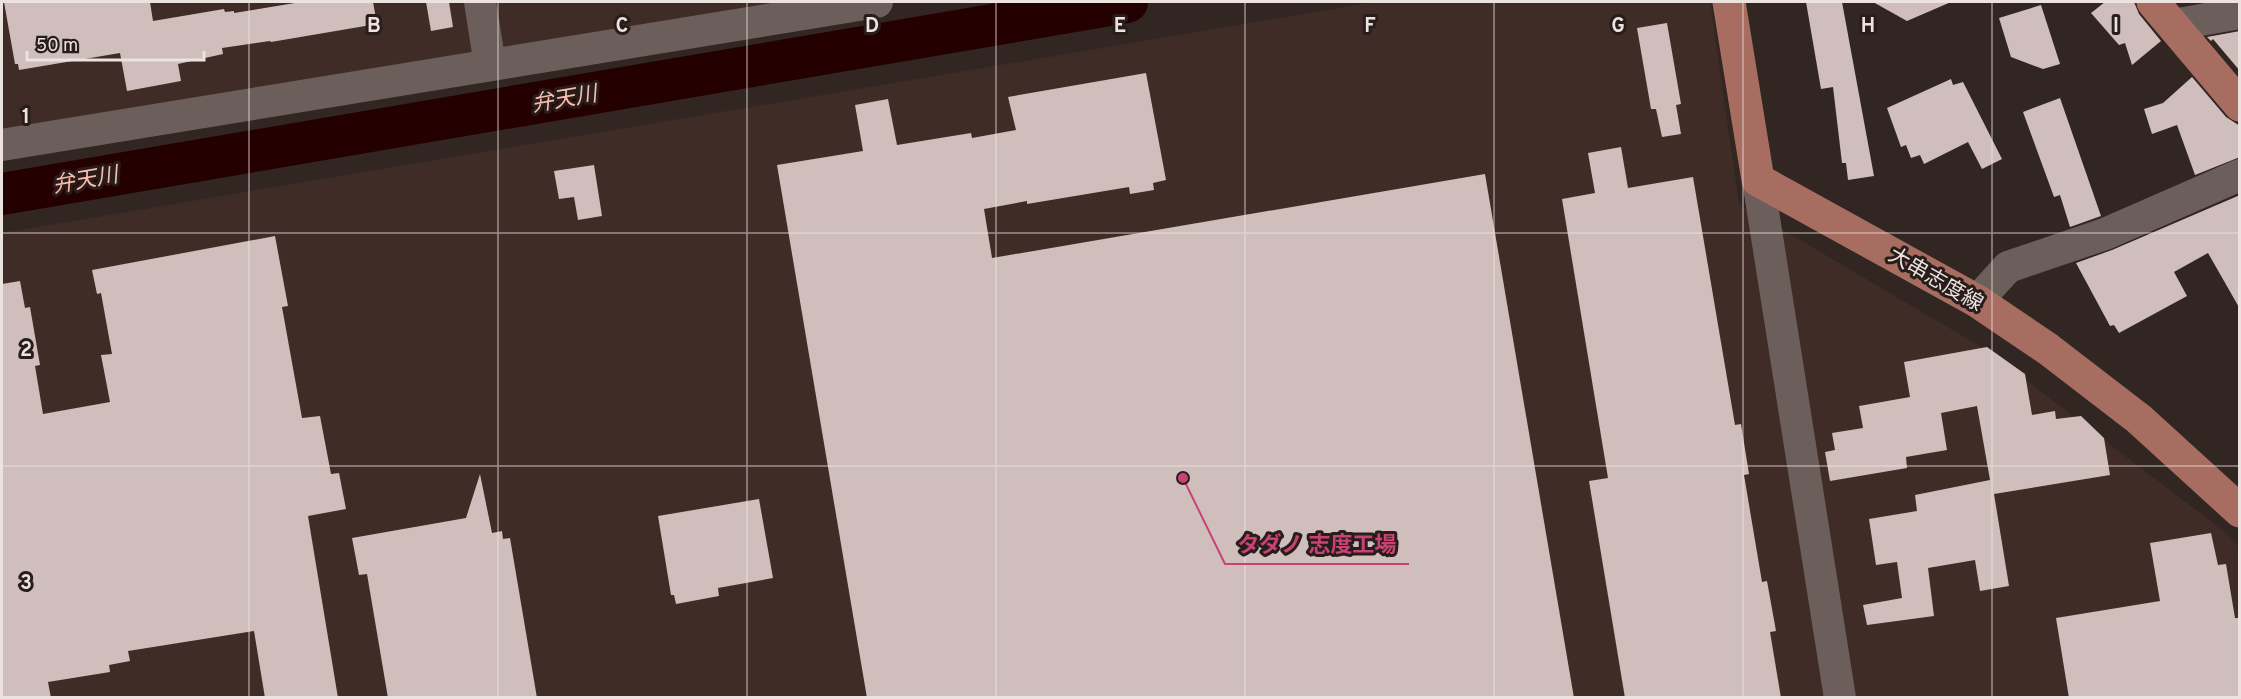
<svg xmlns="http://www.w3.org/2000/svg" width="2241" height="699" font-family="Overpass,'Noto Sans JP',sans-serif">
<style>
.built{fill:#3f2c27}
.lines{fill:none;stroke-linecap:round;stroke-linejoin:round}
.river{stroke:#240000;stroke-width:42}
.building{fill:#cfbebb}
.minor{stroke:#6c5e5a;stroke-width:32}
.major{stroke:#a76d60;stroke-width:33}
.grid{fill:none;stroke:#ece3e1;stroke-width:1.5;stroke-opacity:0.55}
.labels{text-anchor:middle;stroke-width:6;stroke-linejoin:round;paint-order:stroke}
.street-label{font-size:21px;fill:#ece3e1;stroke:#281d1a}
.water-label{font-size:22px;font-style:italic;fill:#fbbbac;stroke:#281d1a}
.grid-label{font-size:20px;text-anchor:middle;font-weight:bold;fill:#ece3e1;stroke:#281d1a;stroke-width:6;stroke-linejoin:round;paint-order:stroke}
.leader{fill:none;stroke:#ca4176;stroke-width:2}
.callout-dot{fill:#ca4176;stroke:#281d1a;stroke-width:2}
.callout-label{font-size:22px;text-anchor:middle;font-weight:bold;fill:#ca4176;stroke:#281d1a;stroke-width:6;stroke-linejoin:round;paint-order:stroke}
</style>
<rect width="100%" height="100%" fill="#322623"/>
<g class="built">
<polygon points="2,2 823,2 2,130"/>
<polygon points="1375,2 1710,2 1739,204 1988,351 2226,533 2239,546 2239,697 2,698 2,233"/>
</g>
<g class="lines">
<polyline class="river" points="2,194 1127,2"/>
</g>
<g class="building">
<polygon points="4,2 150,2 153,21 224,9 225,12 234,11 234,13 301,2 373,2 377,24 271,42 270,41 222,48 223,54 178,64 181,81 127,91 120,53 19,70 18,64 15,64"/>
<polygon points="426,2 449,2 453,27 431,31"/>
<polygon points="1806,2 1842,2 1874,176 1848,180 1846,163 1842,163 1833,87 1821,89"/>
<polygon points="1873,2 1951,2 1907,21"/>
<polygon points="2105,2 2134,2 2139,14 2161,41 2132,65 2125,43 2119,45 2091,13"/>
<polygon points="2041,5 2060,64 2043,69 2011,57 1999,18"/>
<polygon points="1667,23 1681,104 1676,105 1681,134 1662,137 1656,109 1651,109 1637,28"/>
<polygon points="2240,31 2240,71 2213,39 2211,41 2207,37"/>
<polygon points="1146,73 1166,180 1153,183 1154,190 1130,194 1129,187 1027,204 1027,201 984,209 992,258 1485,174 1574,698 867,698 777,165 863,151 855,105 888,99 897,145 971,133 972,138 1016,130 1008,97"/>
<polygon points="2192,77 2226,117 2240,126 2240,157 2195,175 2177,125 2152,134 2144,109 2163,103"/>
<polygon points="1951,79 1953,85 1963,82 2002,159 1982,169 1968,142 1924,164 1920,155 1911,158 1906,145 1901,147 1887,108"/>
<polygon points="2060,98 2101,216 2070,227 2060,195 2054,197 2023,112"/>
<polygon points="1621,147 1628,188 1693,177 1735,425 1741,424 1749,474 1744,475 1762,582 1767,581 1776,631 1770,632 1781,698 1625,698 1589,481 1608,478 1562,199 1595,193 1588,153"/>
<polygon points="594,165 602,216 578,220 574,197 559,199 554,171"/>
<polygon points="2240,195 2240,309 2208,253 2174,272 2187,296 2119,333 2114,325 2110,326 2076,263 2112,250"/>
<polygon points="275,236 288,306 282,307 302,418 320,416 331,474 339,473 346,509 308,516 338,698 265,698 254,631 128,651 130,661 109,665 110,672 48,682 51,698 2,698 2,284 20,281 25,308 30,307 40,365 35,366 43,414 110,402 101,355 112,354 101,293 97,294 92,270"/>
<polygon points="1987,347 2025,374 2032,415 2055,411 2056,419 2081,416 2104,438 2110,475 1994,494 2009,586 1980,591 1975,560 1928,568 1934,616 1867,625 1863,605 1902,598 1897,562 1876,565 1869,519 1917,511 1915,495 1990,480 1977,406 1941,413 1947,450 1906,457 1907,468 1830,481 1825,452 1835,450 1832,433 1863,428 1859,406 1910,397 1904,362"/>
<polygon points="480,474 492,533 502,531 503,539 510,538 537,698 388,698 367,574 359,575 352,538 466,518"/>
<polygon points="759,499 773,578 718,588 719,596 676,604 674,595 671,595 658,516"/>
<polygon points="2211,533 2218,565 2226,564 2235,618 2240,618 2240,698 2069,698 2056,618 2160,601 2150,543"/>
</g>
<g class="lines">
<g class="minor">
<polyline points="480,2 490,65"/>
<polyline points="2173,25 2240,13"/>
<polyline points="2,145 877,2"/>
<polyline points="1758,180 1840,698"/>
<polyline points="1977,301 2008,267 2105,234 2240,175"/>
</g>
<g class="major">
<polyline points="1729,2 1758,180 1977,301 2048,349 2139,419 2240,511"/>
<polyline points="2153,2 2240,105"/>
</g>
</g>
<path class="grid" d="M249,2V698M498,2V698M747,2V698M996,2V698M1245,2V698M1494,2V698M1743,2V698M1992,2V698M2,233H2240M2,466H2240"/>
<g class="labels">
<g class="street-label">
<text transform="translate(1936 279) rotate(30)" y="7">大串志度線</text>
</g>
<g class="water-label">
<text transform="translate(564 98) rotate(-10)" y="8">弁天川</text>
<text transform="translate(85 179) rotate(-10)" y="8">弁天川</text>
</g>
</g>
<g class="grid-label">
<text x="374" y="32">B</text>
<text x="622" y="32">C</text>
<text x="872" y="32">D</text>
<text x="1120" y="32">E</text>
<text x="1370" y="32">F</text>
<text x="1618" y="32">G</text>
<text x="1868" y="32">H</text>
<text x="2116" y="32">I</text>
<text x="26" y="123">1</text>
<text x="26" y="356">2</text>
<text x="26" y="589">3</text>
</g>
<path class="leader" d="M1183 478L1225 564H1409"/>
<circle class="callout-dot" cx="1183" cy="478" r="6"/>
<g class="callout-label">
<text x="1317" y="552">タダノ 志度工場</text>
</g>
<rect width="2241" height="699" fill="none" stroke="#ece3e1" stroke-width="6"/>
<path d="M27 51v9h177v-9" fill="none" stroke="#ece3e1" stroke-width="3"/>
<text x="36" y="51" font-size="18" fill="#ece3e1" stroke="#281d1a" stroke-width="4.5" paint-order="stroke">50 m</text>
</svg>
